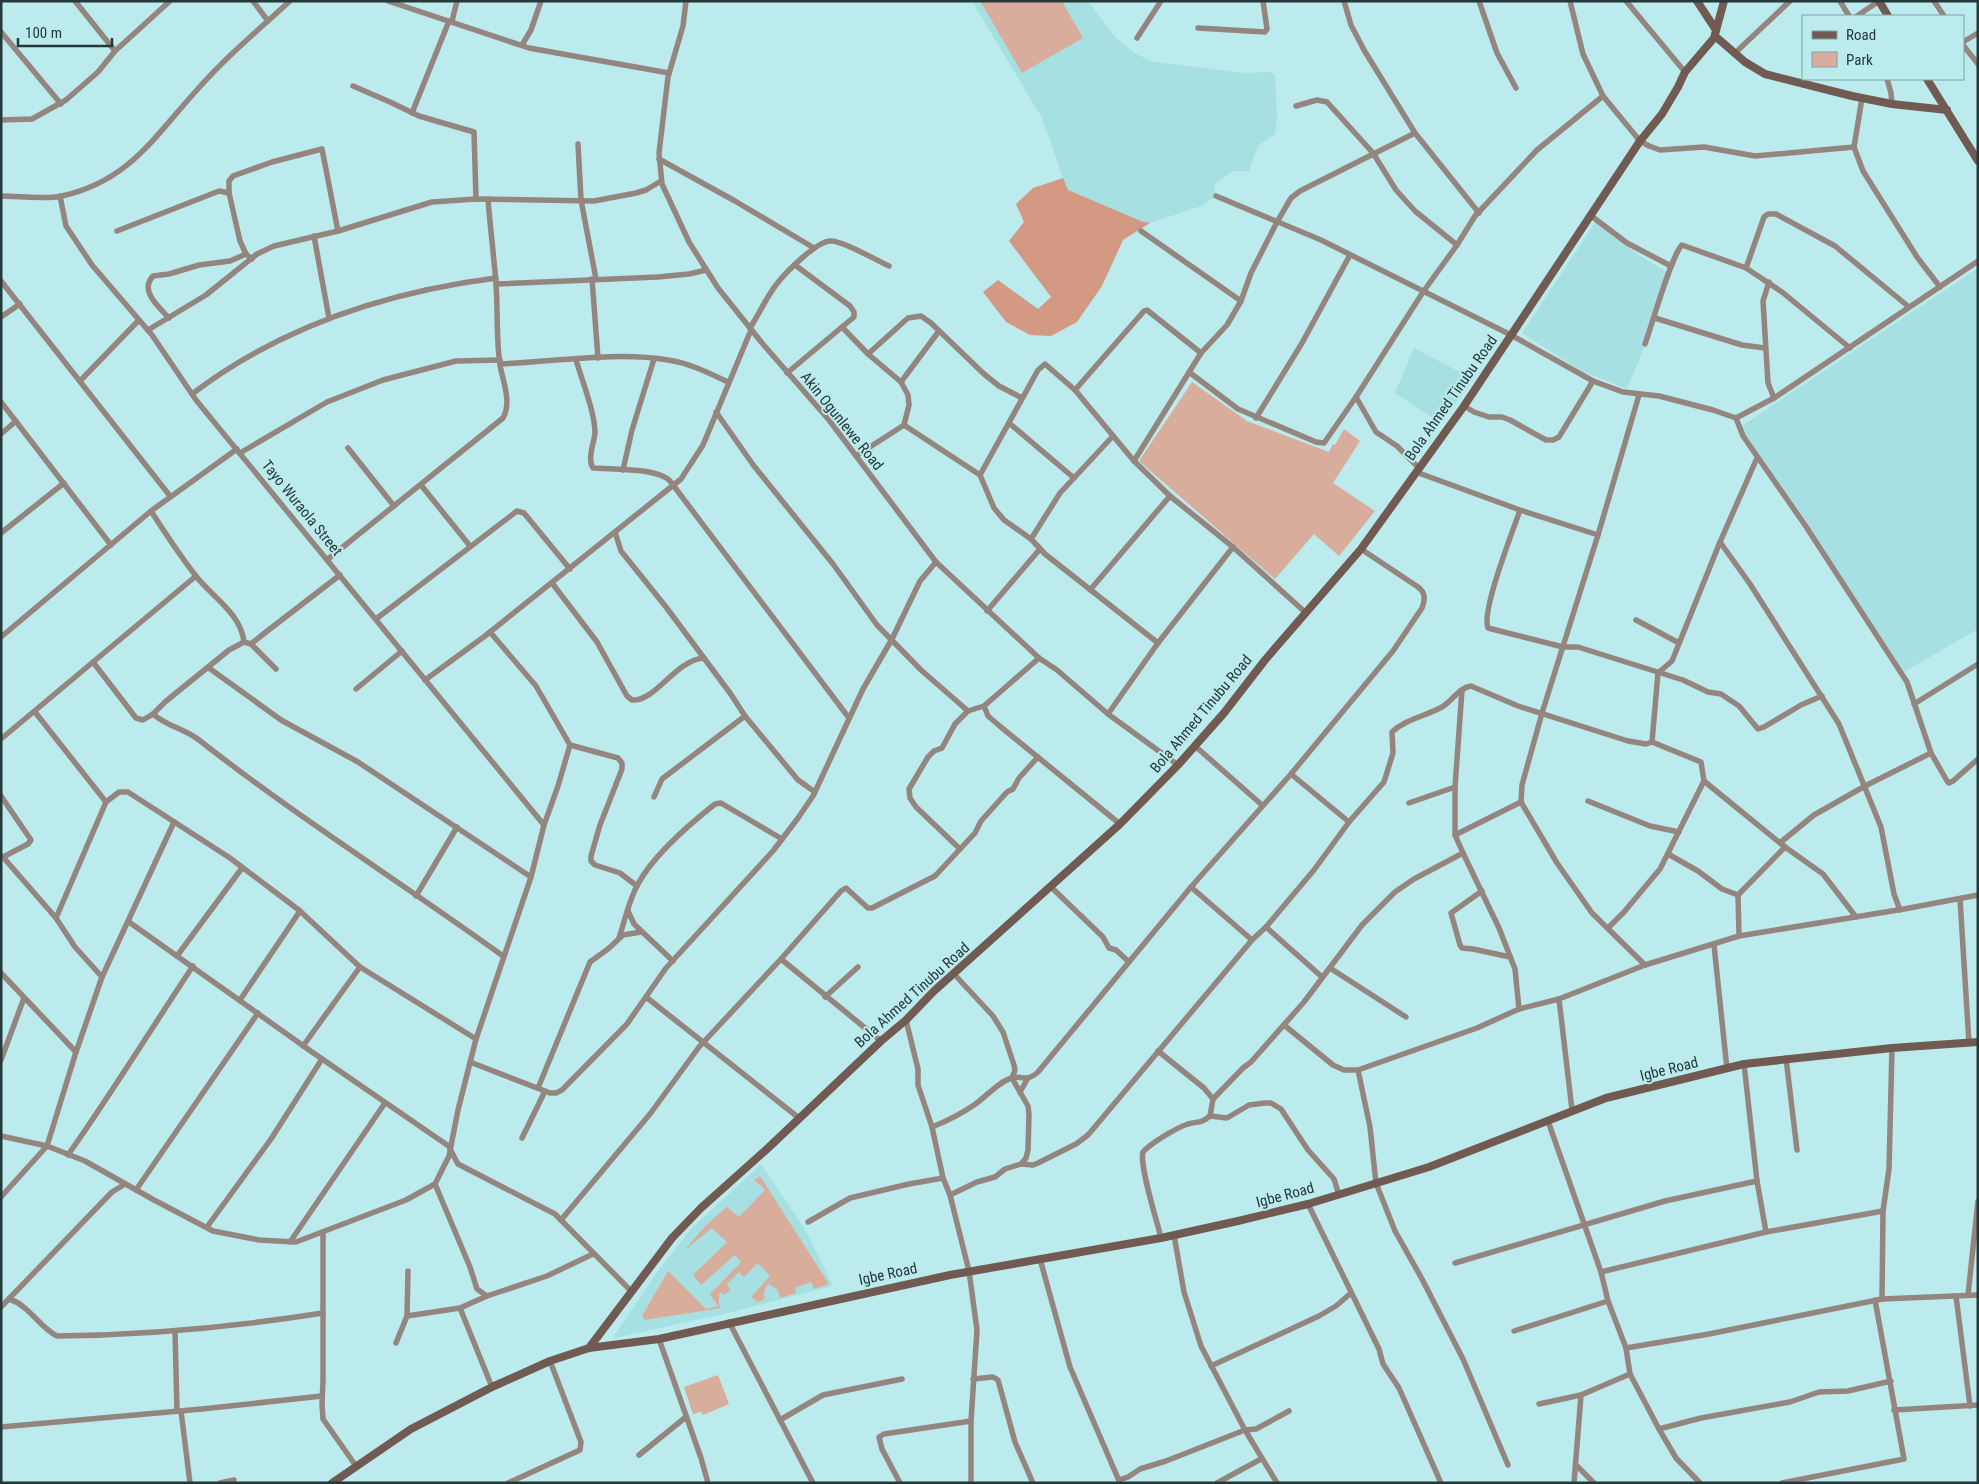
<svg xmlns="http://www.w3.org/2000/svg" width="1979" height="1484" font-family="'Roboto Condensed',sans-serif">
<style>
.built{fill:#a7e0e3}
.green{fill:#d8ad9c}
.forest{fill:#d39982}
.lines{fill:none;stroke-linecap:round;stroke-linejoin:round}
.street{stroke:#95857f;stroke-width:5.5}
.secondary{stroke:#715a51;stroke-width:8}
.labels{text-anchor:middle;stroke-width:4;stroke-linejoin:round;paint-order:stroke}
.street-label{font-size:15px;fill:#26393a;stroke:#bbebed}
</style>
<rect width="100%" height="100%" fill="#bbebed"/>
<g class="built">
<polygon points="972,1 1088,1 1115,37 1136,54 1154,62 1245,73 1269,72 1275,74 1277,118 1275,134 1258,146 1249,171 1233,171 1214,185 1216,196 1201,206 1150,223 1141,221 1067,190 1042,118"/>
<polygon points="1596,221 1639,255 1668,273 1645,346 1627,389 1580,370 1522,333"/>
<polygon points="1978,268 1978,629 1904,672 1803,516 1740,427"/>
<polygon points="1414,348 1473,379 1441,423 1395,393"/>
<polygon points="761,1164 804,1228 833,1286 728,1313 615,1338 614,1336 657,1272 691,1229"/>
</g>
<g class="green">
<polygon points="980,1 1062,1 1083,38 1022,73"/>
<polygon points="1192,382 1247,421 1329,452 1333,444 1335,445 1344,429 1360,441 1333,483 1375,511 1339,556 1314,534 1275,579 1139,461"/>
<polygon points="760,1176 829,1284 814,1289 811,1282 795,1288 796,1293 780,1298 777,1289 768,1284 764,1292 765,1299 758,1302 751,1297 770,1276 761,1266 757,1264 744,1277 739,1272 727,1284 730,1290 724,1295 722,1292 719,1294 719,1306 721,1308 645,1320 642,1316 668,1271 706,1309 718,1306 710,1294 741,1262 735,1255 701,1285 693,1275 727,1242 712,1228 684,1251 705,1226 727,1207 739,1217 765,1190 754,1180"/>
<polygon points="718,1375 729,1404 703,1415 701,1412 693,1414 684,1387"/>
</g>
<polygon class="forest" points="1063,178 1068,190 1141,221 1150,223 1123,240 1102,286 1077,322 1051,336 1030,335 1006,322 983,292 998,280 1038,309 1051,297 1009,241 1024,222 1016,204 1033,188"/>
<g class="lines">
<g class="street">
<polyline points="75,1 115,51"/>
<polyline points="253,1 268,21"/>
<polyline points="388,1 529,48 669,73"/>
<polyline points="686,1 683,26 668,77 659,153 662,184 689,242 718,288 762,343 829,420 936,562 1039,658 1057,670 1108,714 1178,765"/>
<polyline points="1344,1 1351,25 1364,50 1415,133 1479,213"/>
<polyline points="1479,1 1497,53 1516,88"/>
<polyline points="1570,1 1583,54 1603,96 1640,141 1649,146 1660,150 1704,147 1755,156 1854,147"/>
<polyline points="1626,1 1685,72"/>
<polyline points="1840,1 1849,16"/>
<polyline points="1934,1 1944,16"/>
<polyline points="1857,16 1879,1"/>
<polyline points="452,21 457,1"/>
<polyline points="1198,28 1265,32 1267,29 1263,1"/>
<polyline points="1,32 61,104"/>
<polyline points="1137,38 1161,1"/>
<polyline points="1963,42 1978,33"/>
<polyline points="522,45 531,30 541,1"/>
<polyline points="1963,45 1978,64"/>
<polyline points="1735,53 1790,1"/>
<polyline points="1887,79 1891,93 1892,104"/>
<polyline points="353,86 390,102 419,116 474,132 476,199"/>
<polyline points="1862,98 1854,147 1863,171 1917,257 1940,287"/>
<polyline points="1296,106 1317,100 1327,102 1373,153 1396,190 1415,211 1457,245"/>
<polyline points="412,113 449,21"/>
<polyline points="1,120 32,119 66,100 98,72 115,51 170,1"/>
<polyline points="578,144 581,200 596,279"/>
<polyline points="659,159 735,201 814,248"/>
<path d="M1,196C19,196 45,200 62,196C129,181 154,137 196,91C225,58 258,30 290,1"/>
<polyline points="60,196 66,226 92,265 152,335 196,400 544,825"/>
<polyline points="1216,196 1321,240 1511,335 1593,381 1623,392 1659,396 1713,410 1736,418 1774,398 1978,261"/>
<polyline points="1590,215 1627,243 1671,266"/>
<polyline points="117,231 219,191 229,193"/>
<polyline points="1141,231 1241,301"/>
<polyline points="314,236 329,318"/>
<polyline points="252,259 246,254 240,241 229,193 229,181 233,176 272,162 322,149 338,231"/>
<polyline points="1746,268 1764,217 1768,214 1776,214 1835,246 1909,307"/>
<polyline points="592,279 598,358"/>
<polyline points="1,281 170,496"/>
<polyline points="1769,282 1763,301 1768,383 1774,398"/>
<polyline points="496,284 658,277 689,274 706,270"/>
<polyline points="1,317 20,304"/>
<path d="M169,318C159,307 139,291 153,276L169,274L199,265L230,261L246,254"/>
<polyline points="1655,318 1742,345 1765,348"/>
<polyline points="842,327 868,354 901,382 908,395 909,405 904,425 856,456"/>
<path d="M750,328C759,314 766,298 776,285C784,274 818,239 832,241C845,242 876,260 889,266"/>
<polyline points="148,330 206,295 257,254 274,246 338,231 432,202 476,199 594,201 636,193 646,190 661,181"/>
<path d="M1645,344C1652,325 1671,256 1682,245L1746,268L1782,292L1850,348"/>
<polyline points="868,354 908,318 921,316 931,323 984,374 999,386 1022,398"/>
<path d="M576,360C582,380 595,413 595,433C594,443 587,459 593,468C612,469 657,468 670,481L849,718"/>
<path d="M500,364C553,362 616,351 668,360C689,363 709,373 728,382"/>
<polyline points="1189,372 1238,409 1316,442 1324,443 1356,397 1423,292 1457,245 1475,216 1537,150 1603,96"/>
<polyline points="787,373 854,317 854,312 850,306 795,265"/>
<polyline points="80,381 139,320"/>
<polyline points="901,382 939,331"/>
<polyline points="1075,390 1144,311 1147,310 1201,353"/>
<path d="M192,394C280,327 387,292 496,278"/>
<polyline points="1639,395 1598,535 1542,713 1522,785 1521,802 1557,863 1592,913 1645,965"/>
<polyline points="1356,397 1376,432 1397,446 1419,468"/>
<polyline points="1,402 111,545"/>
<polyline points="1464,406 1474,412 1489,417 1502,417 1510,420 1546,440 1553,440 1559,437 1593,381"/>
<polyline points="716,412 754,466 833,564 877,625 921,670 968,711"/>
<polyline points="1256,418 1302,343 1350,255"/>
<polyline points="1736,418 1743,436 1805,525 1907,682 1931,753 1947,781 1949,783 1953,781 1978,759"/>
<polyline points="1009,423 1074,478"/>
<polyline points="904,425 980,475 994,508 1004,520 1031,539 1045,554 1158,643"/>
<polyline points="1,434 16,421"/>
<polyline points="348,448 394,506"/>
<polyline points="240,453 327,402 383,380 456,361 500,360"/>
<polyline points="1134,461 1201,353 1227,325 1241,301 1251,273 1277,222 1291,198 1300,191 1415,133"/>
<polyline points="623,470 632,430 654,359"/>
<polyline points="1416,472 1520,510 1598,535"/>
<polyline points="980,475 1038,370 1045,364 1075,390 1134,461 1170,496 1233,547 1306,613"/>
<polyline points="421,485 470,546"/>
<path d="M1520,510C1513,531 1481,611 1488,628L1563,647H1578L1683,680L1708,692L1721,694L1739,706L1758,729L1764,727L1801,705L1822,696"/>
<path d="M151,511C165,533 179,554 195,575C211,596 241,613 244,642"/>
<polyline points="615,532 621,551 666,607 730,693 745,716 798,780 815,792"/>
<polyline points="1,533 64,483"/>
<polyline points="1031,539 1060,493 1113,436"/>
<polyline points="1720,542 1750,584 1839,724 1881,827 1894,894 1900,910"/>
<path d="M328,559L503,418C512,402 503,382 500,365C496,338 498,311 496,284C494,256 490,227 488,199"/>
<path d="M552,583L597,642L627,696L632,700C655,702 675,661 703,658"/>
<polyline points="1090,590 1170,496"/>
<polyline points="987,611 1040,549"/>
<polyline points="376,619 517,511 524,513 570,569"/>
<polyline points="1636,620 1679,643"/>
<polyline points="490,632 536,686 570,745 618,758 622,763 622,769 600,825 591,856 591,861 595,865 620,873 637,886"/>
<polyline points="1,637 151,511 237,449"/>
<polyline points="244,642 251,644 266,632 340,575"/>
<polyline points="251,644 276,669"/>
<path d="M93,662L136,718L143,720L153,714C166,726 185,729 199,740C297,817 402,883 503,956"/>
<polyline points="209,668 281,720 358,762 531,877"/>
<polyline points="425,680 485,636 681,479 703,445 751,330"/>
<polyline points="356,689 402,651"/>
<polyline points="1462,690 1455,787 1455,835 1521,802"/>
<polyline points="1914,704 1978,664"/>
<polyline points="984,706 988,716 1002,728 1120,824"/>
<polyline points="35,712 106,802"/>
<polyline points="153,714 165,702 229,650 244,642"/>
<polyline points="1108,714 1158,643 1233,547"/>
<polyline points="1,739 196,576"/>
<polyline points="1652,742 1658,673 1672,661 1720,542 1757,458"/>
<polyline points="1195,746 1262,805"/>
<polyline points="1291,774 1349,822"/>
<polyline points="1704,781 1785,847 1823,874 1856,917"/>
<polyline points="1,796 31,840 28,844 1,858"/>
<polyline points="654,797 662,779 745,716"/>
<polyline points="1588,801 1650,826 1679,832"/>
<polyline points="1409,803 1455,787"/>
<polyline points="1781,842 1814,815 1865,786 1931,753"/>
<polyline points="960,849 916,807 910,798 909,789 928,757 934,751 942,748 955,724 968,711 984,706 1039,658"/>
<polyline points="1463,853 1499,928 1515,969 1519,1009"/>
<polyline points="1668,854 1698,871 1722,889 1738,895"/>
<polyline points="3,857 56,918 75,947 102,977"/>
<polyline points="1051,887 1103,937 1109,948 1116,950 1129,962"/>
<polyline points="1191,887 1252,940"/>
<polyline points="1482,891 1451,913 1460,945 1462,948 1473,949 1510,957"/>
<polyline points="416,896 457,827"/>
<polyline points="1960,899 1969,1043"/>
<polyline points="628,911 634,924 673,961"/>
<polyline points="56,918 106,802 119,792 128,792 230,858 283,898 300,911 360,967 476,1039"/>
<polyline points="129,922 312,1052 450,1147"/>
<polyline points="1266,927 1322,977"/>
<polyline points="1739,936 1738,895 1785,847"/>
<path d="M619,938C625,920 629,900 638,884C653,856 691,823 715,804L721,803L726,806L782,839"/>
<polyline points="1714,945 1727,1069"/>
<polyline points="177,956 242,868"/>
<polyline points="781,959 881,1041"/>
<polyline points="1330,968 1406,1017"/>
<polyline points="1,973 76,1052"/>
<polyline points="954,974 993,1016 1003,1032 1014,1065 1015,1070 1012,1078 1028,1106 1029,1114 1028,1150 1026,1158 1021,1164"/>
<polyline points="646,997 799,1118"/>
<polyline points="825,997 858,967"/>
<polyline points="1559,999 1572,1110"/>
<polyline points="240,1000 300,911"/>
<polyline points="906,1020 918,1069 918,1085 932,1127 943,1178 950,1195 969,1271 977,1330 971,1421 971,1483"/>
<polyline points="1284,1025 1333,1065 1344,1070 1358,1070 1477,1028 1519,1009 1559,999 1645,965 1739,936 1904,909 1978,895"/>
<polyline points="303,1046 360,967"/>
<polyline points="1158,1051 1204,1088 1213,1099"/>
<polyline points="1786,1058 1797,1150"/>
<polyline points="1,1060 24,998"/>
<polyline points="470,1062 550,1093 556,1093 562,1090 627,1024 666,968 773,851 798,818 813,796 863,689 892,639 920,581 936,562"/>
<polyline points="1744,1064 1757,1181 1766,1232"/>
<polyline points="1358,1070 1370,1127 1376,1183 1395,1231 1422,1279 1463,1359 1508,1465"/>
<polyline points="538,1088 590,962 608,949 623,935 641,932"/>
<polyline points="1020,1092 1028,1078"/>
<polyline points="1210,1116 1227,1118 1249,1105 1265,1103 1271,1103 1281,1109 1308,1150 1334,1179 1339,1195"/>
<polyline points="1548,1121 1601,1272 1608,1301 1626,1348 1630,1374 1659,1429 1676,1458 1700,1483"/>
<path d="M932,1127C947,1121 961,1114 974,1105C985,1098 999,1081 1012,1078C1024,1075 1025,1083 1038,1072L1191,887L1291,774L1349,704L1393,651L1422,608C1425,599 1426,593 1418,587L1361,549"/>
<polyline points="1,1136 47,1146 85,1161 154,1200 213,1231 259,1240 296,1242 406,1200 435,1184 449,1156 458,1110 476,1039 531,877 544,825 558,786 570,745"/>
<polyline points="522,1138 545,1091"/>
<polyline points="450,1149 458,1164 555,1214 631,1291"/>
<path d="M68,1155C112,1093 151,1029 193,966"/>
<polyline points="435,1184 470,1267 477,1289 487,1296"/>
<polyline points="136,1190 258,1013"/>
<path d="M950,1195L977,1182L995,1177L1005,1169L1021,1164L1033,1165L1038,1163L1076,1144L1088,1135L1252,940L1266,927L1314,870L1349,822L1384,782L1393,753L1392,732C1406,719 1426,716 1442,707C1452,701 1460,687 1471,686L1518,706L1628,741L1646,744L1652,742L1701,762L1704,781L1660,869L1624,912L1608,928"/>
<polyline points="1,1197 47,1146 76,1052 102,977 174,822"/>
<polyline points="1308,1204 1379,1349 1383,1364 1399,1388 1441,1483"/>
<polyline points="561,1220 650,1114 699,1047 781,959 841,891 846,888 868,908 872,908 935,876 975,833 981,821 1007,792 1013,789 1019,778 1038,757"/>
<polyline points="808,1222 850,1198 909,1184 943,1178"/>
<polyline points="207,1227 271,1139 322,1059"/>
<polyline points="323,1232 323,1381 322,1404 323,1419 356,1466"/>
<polyline points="1174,1235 1184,1292 1201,1346 1245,1430 1277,1483"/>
<path d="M1161,1238C1157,1221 1139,1165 1143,1152C1151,1143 1176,1128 1188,1124C1198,1121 1200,1124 1210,1116L1213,1099L1243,1068L1251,1062L1304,1002L1362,925L1395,892L1414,879L1463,853L1455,835"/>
<polyline points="290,1242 385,1103"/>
<polyline points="1040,1259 1070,1367 1120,1483"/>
<polyline points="1455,1263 1665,1201 1757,1181"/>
<polyline points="1601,1272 1766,1232 1883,1211"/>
<polyline points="1968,1295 1978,1201"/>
<polyline points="1956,1296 1970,1406"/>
<path d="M9,1299C29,1305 39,1327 57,1336C147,1335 234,1327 323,1313"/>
<polyline points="1882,1299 1883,1211 1889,1169 1892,1048"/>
<polyline points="1,1307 112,1192 125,1184"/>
<polyline points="460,1308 492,1387"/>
<polyline points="407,1316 460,1308 487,1296 547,1276 593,1254"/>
<polyline points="729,1322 813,1483"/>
<polyline points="175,1331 177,1411"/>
<polyline points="1514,1331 1608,1301"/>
<polyline points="659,1339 701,1458 708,1483"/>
<polyline points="396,1343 407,1316 408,1271"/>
<polyline points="1626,1348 1709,1334 1882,1299 1978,1295"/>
<polyline points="1211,1366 1319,1316 1336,1306 1351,1293"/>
<polyline points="973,1379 993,1377 998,1380 1015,1442 1033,1483"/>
<polyline points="1539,1404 1581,1395 1630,1374"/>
<polyline points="1894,1410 1978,1405"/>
<polyline points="181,1411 190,1483"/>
<polyline points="780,1420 823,1395 902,1379"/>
<polyline points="1,1427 202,1409 322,1396"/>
<polyline points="1659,1429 1701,1418 1790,1402 1819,1392 1848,1391 1891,1381"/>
<polyline points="639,1455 686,1417"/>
<polyline points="1576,1465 1594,1483"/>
<polyline points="1119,1480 1128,1477 1140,1469 1166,1461 1245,1430 1256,1429 1289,1411"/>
<polyline points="220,1483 234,1480"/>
<polyline points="508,1483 580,1450 581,1442 550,1361"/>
<polyline points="900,1483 882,1449 879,1437 884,1434 971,1421"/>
<polyline points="1217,1483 1261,1459"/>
<polyline points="1574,1483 1581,1395"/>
<polyline points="1782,1483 1904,1459 1875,1300"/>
</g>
<g class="secondary">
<polyline points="1697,1 1716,30"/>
<polyline points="1879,1 1888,16"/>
<polyline points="1715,36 1745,62 1765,74 1852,96 1892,104 1947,110"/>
<polyline points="1927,79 1978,161"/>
<polyline points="589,1348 672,1238 701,1208 767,1149 881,1041 906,1020 934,991 1120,824 1178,765 1224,713 1265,660 1361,549 1464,406 1640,141 1662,114 1678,87 1685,72 1714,38 1724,1"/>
<polyline points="332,1483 411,1429 492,1387 550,1361 589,1348 659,1339 950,1275 1161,1238 1238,1221 1308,1204 1429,1167 1606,1098 1744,1064 1892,1048 1978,1042"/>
</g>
</g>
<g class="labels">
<g class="street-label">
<text transform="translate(1451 398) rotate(-55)" y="5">Bola Ahmed Tinubu Road</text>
<text transform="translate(842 421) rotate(51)" y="5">Akin Ogunlewe Road</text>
<text transform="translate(302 508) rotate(51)" y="5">Tayo Wuraola Street</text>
<text transform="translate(1201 714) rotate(-50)" y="5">Bola Ahmed Tinubu Road</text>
<text transform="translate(912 995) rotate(-42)" y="5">Bola Ahmed Tinubu Road</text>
<text transform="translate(1669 1069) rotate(-14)" y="5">Igbe Road</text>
<text transform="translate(1285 1195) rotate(-15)" y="5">Igbe Road</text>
<text transform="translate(888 1274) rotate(-12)" y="5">Igbe Road</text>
</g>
</g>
<rect width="1979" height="1484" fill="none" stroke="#26393a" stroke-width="5"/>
<rect x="1802" y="15" width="162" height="65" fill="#bbebed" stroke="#7fa4a5"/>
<rect x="1812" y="31" width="25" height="8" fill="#715a51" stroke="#7fa4a5"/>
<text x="1846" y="40" font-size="15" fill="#26393a">Road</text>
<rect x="1812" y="52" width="25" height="15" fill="#d8ad9c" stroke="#7fa4a5"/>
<text x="1846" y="65" font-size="15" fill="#26393a">Park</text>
<path d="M18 38v8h94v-8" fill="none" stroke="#26393a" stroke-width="2.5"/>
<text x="25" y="38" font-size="15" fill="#26393a" stroke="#bbebed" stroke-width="4" paint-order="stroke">100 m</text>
</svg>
